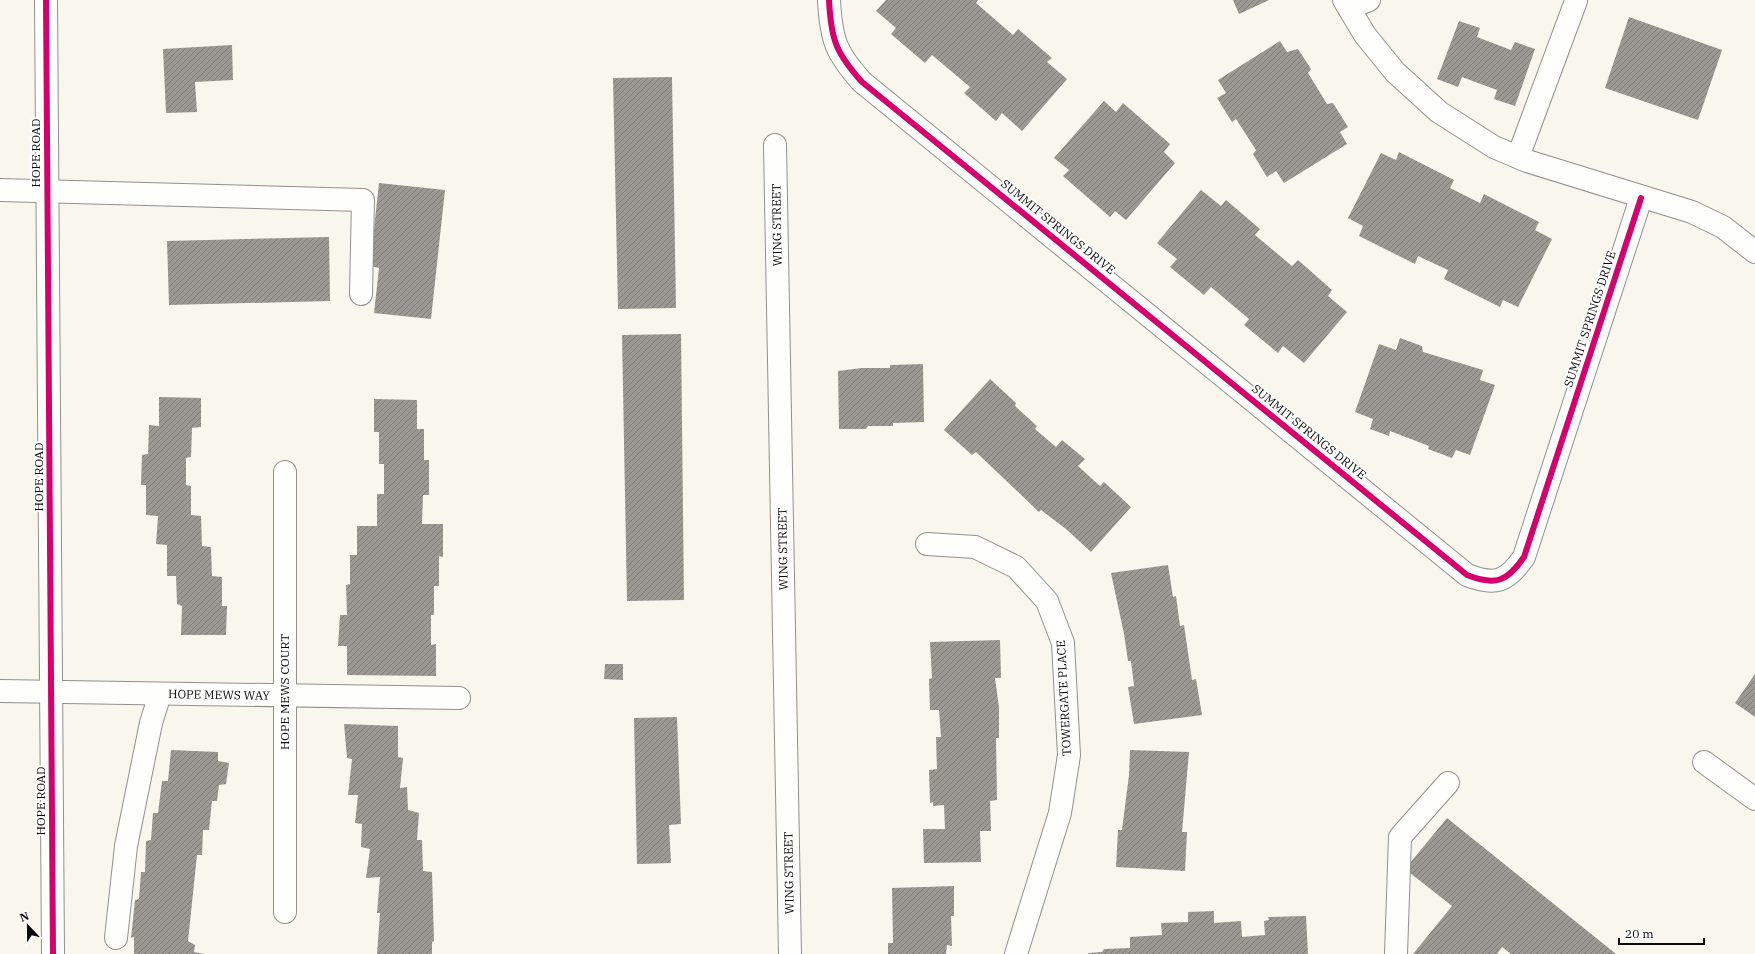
<svg xmlns="http://www.w3.org/2000/svg" width="1755" height="954" font-family="'IBM Plex Serif',serif">
<style>
.building{fill:url(#building-hatch)}
.lines{fill:none;stroke-linecap:round;stroke-linejoin:round}
.minor-casing{stroke:#92908d;stroke-width:24}
.minor{stroke:#fefefc;stroke-width:22}
.cycleway-casing{stroke:#fff;stroke-width:8}
.cycleway{stroke:#d6006c;stroke-width:6}
.labels{text-anchor:middle;stroke-width:4;stroke-linejoin:round;paint-order:stroke}
.street-label{font-size:12px;fill:#0a0a0a;stroke:#fff}
</style>
<defs>
<pattern id="building-hatch" width="6" height="6" patternUnits="userSpaceOnUse"><rect width="6" height="6" fill="#9c9894"/><path d="M-1 1l2-2M0 6l6-6M5 7l2-2" fill="none" stroke="#7d7a77"/></pattern>
</defs>
<rect width="100%" height="100%" fill="#f9f6ee"/>
<g class="building">
<polygon points="886,0 978,0 976,3 1013,35 1018,29 1052,58 1047,62 1067,79 1022,131 1002,113 996,121 964,93 970,87 932,55 925,63 891,34 896,28 876,11"/>
<polygon points="1233,0 1269,0 1239,14"/>
<polygon points="1629,17 1722,50 1698,120 1605,88"/>
<polygon points="1459,21 1480,28 1477,37 1511,50 1515,42 1535,49 1515,106 1494,99 1497,90 1462,77 1458,87 1437,79"/>
<polygon points="1280,41 1287,52 1298,49 1311,69 1308,73 1327,104 1333,103 1348,127 1340,132 1347,144 1284,183 1276,171 1267,177 1253,154 1256,150 1236,119 1232,122 1217,98 1226,93 1218,80"/>
<polygon points="232,45 233,80 195,82 197,112 166,113 163,49"/>
<polygon points="672,77 676,308 618,309 613,78"/>
<polygon points="1104,101 1116,112 1123,103 1170,144 1164,152 1175,163 1126,220 1115,211 1110,217 1063,176 1069,170 1054,158"/>
<polygon points="1399,152 1454,180 1450,188 1480,203 1484,194 1539,222 1535,230 1552,239 1518,307 1503,300 1500,307 1444,279 1448,270 1418,256 1415,264 1359,236 1363,226 1348,218 1381,153 1396,160"/>
<polygon points="379,183 445,190 431,319 374,313 379,268 370,266"/>
<polygon points="1201,190 1221,206 1226,200 1260,229 1255,235 1292,266 1298,260 1332,290 1328,296 1347,312 1304,363 1283,346 1278,353 1244,325 1249,319 1211,287 1204,295 1170,267 1177,259 1157,243"/>
<polygon points="329,237 330,301 169,305 167,241"/>
<polygon points="681,334 684,600 627,601 622,335"/>
<polygon points="1400,338 1422,346 1423,352 1483,370 1480,380 1495,385 1470,455 1456,450 1452,458 1428,449 1429,446 1390,431 1389,436 1370,429 1373,419 1355,412 1379,344 1396,350"/>
<polygon points="923,364 924,422 893,423 893,426 868,426 866,429 839,429 838,371 862,368 890,368 890,365"/>
<polygon points="990,379 1016,403 1015,406 1037,426 1035,429 1056,447 1062,440 1085,459 1078,466 1100,486 1104,482 1131,507 1091,552 1066,529 1041,510 1039,512 976,452 972,455 944,430"/>
<polygon points="159,397 201,398 201,427 192,428 191,457 186,458 186,485 191,486 191,515 201,516 202,546 211,547 212,576 222,577 222,606 227,606 226,635 181,635 182,606 177,604 176,576 167,576 167,545 156,544 158,516 146,515 146,485 141,485 142,455 148,454 149,425 159,426"/>
<polygon points="374,399 417,400 417,429 424,429 424,460 429,460 429,495 423,495 422,524 443,524 443,557 439,556 439,586 434,586 434,615 431,615 431,645 436,644 436,676 347,675 347,646 338,646 340,615 347,615 346,585 350,584 350,555 357,555 357,526 377,526 377,494 384,494 384,464 379,464 379,432 374,432"/>
<polygon points="1168,565 1173,597 1176,596 1180,626 1184,625 1192,680 1196,679 1202,715 1134,724 1128,687 1134,686 1131,661 1128,661 1124,634 1111,573"/>
<polygon points="1000,640 1001,678 995,678 999,707 999,738 996,738 997,800 990,801 991,831 980,831 981,862 924,863 923,829 945,829 944,805 933,806 933,802 930,803 929,770 937,769 936,737 941,737 939,710 930,710 929,679 932,678 930,642"/>
<polygon points="605,664 623,664 623,680 604,679"/>
<polygon points="1755,674 1755,717 1735,703"/>
<polygon points="677,717 681,824 669,825 671,863 637,864 634,718"/>
<polygon points="344,724 398,726 398,757 403,758 400,788 407,787 408,810 419,813 417,840 422,840 423,871 432,872 434,941 432,942 432,954 377,954 380,913 377,913 380,877 366,878 370,849 361,847 362,824 355,823 358,795 348,795 352,759 347,758"/>
<polygon points="171,750 218,752 218,761 229,763 226,784 219,785 217,801 212,801 209,830 203,830 202,855 197,855 188,941 195,945 194,952 205,954 134,954 134,937 131,938 135,900 139,899 141,872 145,872 146,841 151,840 153,813 158,813 162,781 168,781"/>
<polygon points="1130,750 1189,752 1182,832 1187,832 1185,871 1116,867 1118,830 1122,830 1129,775"/>
<polygon points="1447,818 1616,954 1511,954 1502,947 1497,954 1413,954 1452,906 1405,869"/>
<polygon points="954,886 954,916 951,916 952,946 947,945 946,954 888,954 888,943 893,943 892,888"/>
<polygon points="1214,911 1214,923 1241,921 1242,937 1265,935 1264,921 1269,920 1268,917 1306,916 1308,954 1088,954 1088,953 1102,952 1104,949 1130,948 1130,937 1162,935 1161,923 1188,922 1188,912"/>
</g>
<g class="lines">
<defs>
<g id="minor">
<polyline points="46,0 53,954"/>
<path d="M829,0C831,40 836,53 862,82L1467,575C1495,586 1507,582 1524,557L1641,198"/>
<polyline points="1344,0 1365,35 1395,72 1439,112 1494,147 1527,161 1692,212 1723,227 1755,252"/>
<polyline points="1349,8 1369,0"/>
<polyline points="775,145 790,954"/>
<polyline points="1518,157 1576,1"/>
<polyline points="0,190 363,200 361,294"/>
<polyline points="927,544 975,547 1016,567 1047,601 1063,643 1069,755 1060,813 1016,954"/>
<polyline points="0,691 459,698"/>
<polyline points="1704,762 1755,799"/>
<polyline points="285,912 285,472"/>
<polyline points="116,938 126,846 151,723 160,694"/>
<polyline points="1396,954 1400,837 1448,783"/>
</g>
</defs>
<use href="#minor" class="minor-casing"/>
<use href="#minor" class="minor"/>
<defs>
<g id="cycleway">
<polyline points="46,0 53,954"/>
<path d="M829,0C831,40 836,53 862,82L1467,575C1495,586 1507,582 1524,557L1641,198"/>
</g>
</defs>
<use href="#cycleway" class="cycleway-casing"/>
<use href="#cycleway" class="cycleway"/>
</g>
<g class="labels">
<g class="street-label">
<text transform="translate(36 153) rotate(-90)" y="4">HOPE ROAD</text>
<text transform="translate(777 225) rotate(-91)" y="4">WING STREET</text>
<text transform="translate(1058 227) rotate(39)" y="4">SUMMIT SPRINGS DRIVE</text>
<text transform="translate(1590 319) rotate(-72)" y="4">SUMMIT SPRINGS DRIVE</text>
<text transform="translate(1309 432) rotate(39)" y="4">SUMMIT SPRINGS DRIVE</text>
<text transform="translate(39 477) rotate(-90)" y="4">HOPE ROAD</text>
<text transform="translate(783 549) rotate(-91)" y="4">WING STREET</text>
<text transform="translate(285 692) rotate(-90)" y="4">HOPE MEWS COURT</text>
<text transform="translate(219 695) rotate(1)" y="4">HOPE MEWS WAY</text>
<text transform="translate(1064 698) rotate(-93)" y="4">TOWERGATE PLACE</text>
<text transform="translate(41 801) rotate(-90)" y="4">HOPE ROAD</text>
<text transform="translate(789 873) rotate(-91)" y="4">WING STREET</text>
</g>
</g>
<g transform="translate(28 926) rotate(338)" stroke="#ffffff" stroke-width="3" paint-order="stroke">
<path d="M0-3L7 15L0 10L-7 15Z" fill="#0a0a0a"/>
<text y="-6" font-size="11" font-weight="bold" text-anchor="middle" fill="#0a0a0a">N</text>
</g>
<path d="M1619 938v6h85v-6" fill="none" stroke="#0a0a0a" stroke-width="2"/>
<text x="1625" y="938" font-size="12" fill="#0a0a0a" stroke="#ffffff" stroke-width="3" paint-order="stroke">20 m</text>
</svg>
